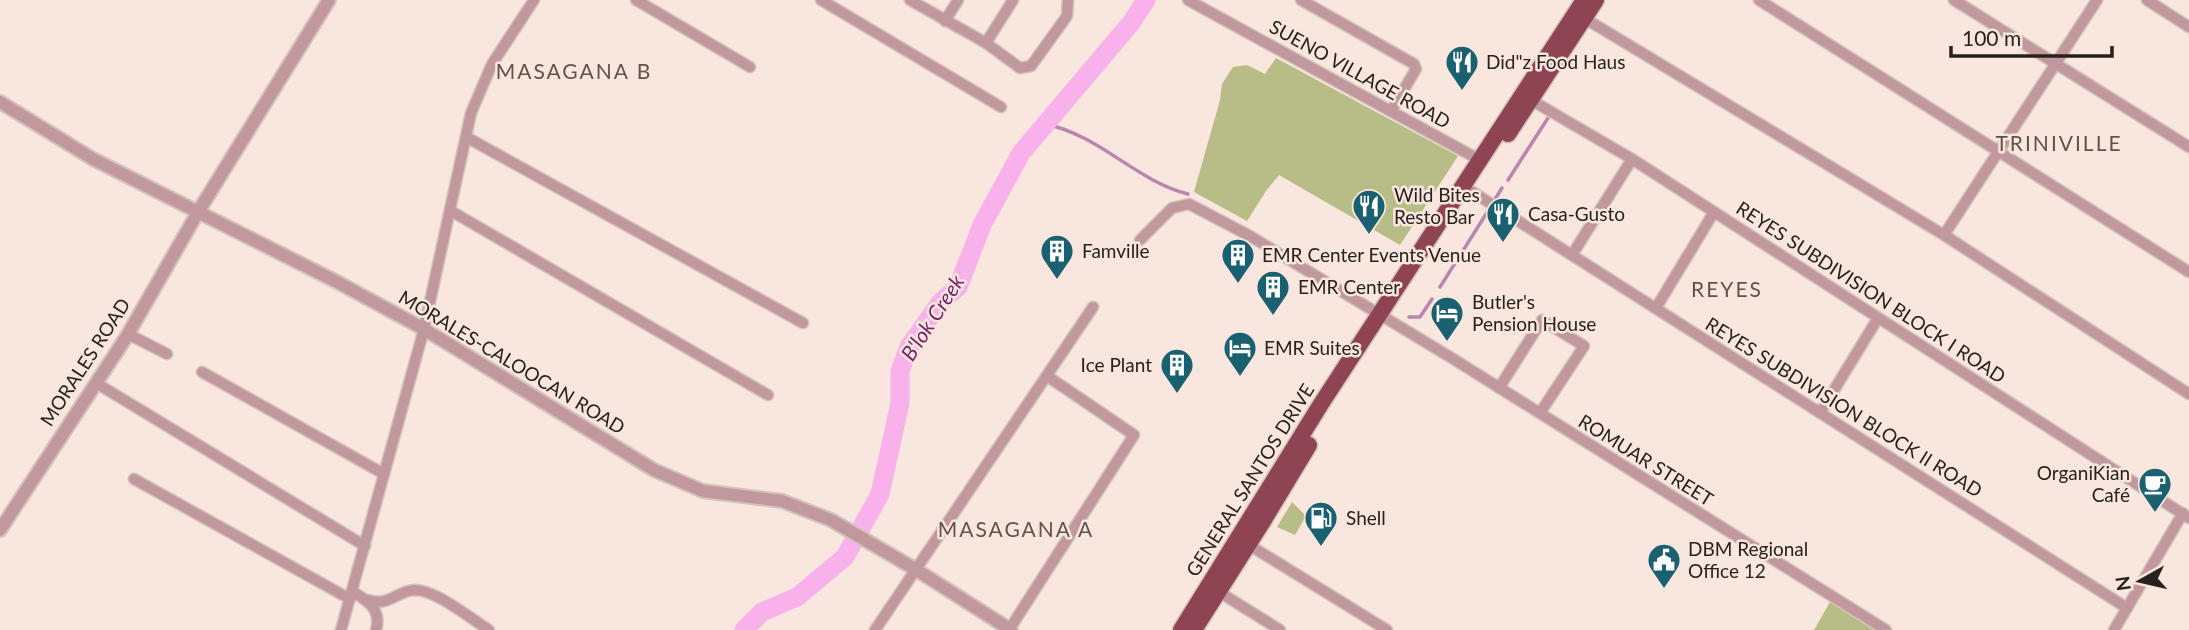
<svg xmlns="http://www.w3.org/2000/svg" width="2189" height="630" font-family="Lato,sans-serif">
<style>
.green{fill:#b8bd87}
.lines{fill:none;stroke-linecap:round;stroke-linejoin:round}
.stream{stroke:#ba86ad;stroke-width:3.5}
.river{stroke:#f8b1ea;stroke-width:19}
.minor-casing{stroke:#d3c3bb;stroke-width:13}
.tertiary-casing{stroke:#d3c3bb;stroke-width:16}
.trunk-casing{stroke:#d3c3bb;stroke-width:19}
.minor{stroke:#c1989e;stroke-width:10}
.tertiary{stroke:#c1989e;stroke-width:12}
.trunk{stroke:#8f4454;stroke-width:16}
.labels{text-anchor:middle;stroke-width:5;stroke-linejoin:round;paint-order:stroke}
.poi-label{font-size:19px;fill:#28211e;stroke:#f9e6de;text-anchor:start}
.street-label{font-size:19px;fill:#28211e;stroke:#f9e6de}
.neighbourhood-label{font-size:21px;letter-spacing:2px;fill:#62524c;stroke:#f9e6de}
.water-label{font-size:21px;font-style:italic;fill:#76266a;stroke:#f9e6de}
</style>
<rect width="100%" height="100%" fill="#f9e6de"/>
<g class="green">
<polygon points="1276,58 1458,156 1400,245 1279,175 1266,191 1247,221 1194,192 1220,100 1222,84 1233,67 1247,65 1265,74"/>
<polygon points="1292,502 1306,516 1295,535 1277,527"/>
<polygon points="1830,602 1874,630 1814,630"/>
</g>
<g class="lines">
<g class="stream">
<path d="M1045,124C1100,135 1136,181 1188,194"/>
<polyline points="1508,180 1548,118"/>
<polyline points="1495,199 1502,188"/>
<polyline points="1440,287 1488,211"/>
<polyline points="1409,317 1420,317 1432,299"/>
</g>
<polyline class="river" points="744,630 762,612 797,597 845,557 880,494 900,403 900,371 909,347 940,303 958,287 982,225 1021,153 1131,23 1146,0"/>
<defs>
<g id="minor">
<polyline points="636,0 750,67"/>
<polyline points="821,0 1001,107"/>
<polyline points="910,0 986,43 1020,68 1031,66 1067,16 1068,0"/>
<polyline points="1188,0 1478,159"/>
<polyline points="1301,0 1414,64 1416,69 1391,111"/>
<polyline points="1759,0 2189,272"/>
<polyline points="1954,0 2189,147"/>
<polyline points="2147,0 2189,27"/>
<polyline points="1584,18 1944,235 2189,394"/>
<polyline points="945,21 958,0"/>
<polyline points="986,43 1013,0"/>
<polyline points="1531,100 1632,159 2189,518"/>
<polyline points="466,137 803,323"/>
<polyline points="1471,191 2127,608"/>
<polyline points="451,211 768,395"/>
<polyline points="1944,235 2097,0"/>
<polyline points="1140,240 1172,208 1189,204 1250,236 1455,360 1886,630"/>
<polyline points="1572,255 1632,159"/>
<polyline points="1656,308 1714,212"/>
<polyline points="128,334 167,354"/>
<polyline points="202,372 384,474"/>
<polyline points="96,383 365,546"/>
<polyline points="1499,388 1542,320 1584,346 1540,413"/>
<polyline points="1820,413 1878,318"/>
<polyline points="134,479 350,599"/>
<polyline points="1249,545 1387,630"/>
<polyline points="1216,590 1280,630"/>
<path d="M352,591C368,601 382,610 376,630"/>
<path d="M368,600C389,607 396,591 415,590C436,590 471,619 489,630"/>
<polyline points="341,630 424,329 471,113 492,64 534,0"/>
<polyline points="875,630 1093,307"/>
<polyline points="1009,630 1134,435 1047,376"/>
<polyline points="2114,630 2183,513"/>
</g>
<g id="tertiary">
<polyline points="0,102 93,159 339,283 424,329 654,470 703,491 782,501 831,520 915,569 1011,630"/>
<polyline points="0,530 127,336 198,212 329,0"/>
</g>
<g id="trunk">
<polyline points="1508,134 1596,0"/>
<polyline points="1181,630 1321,404 1584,0"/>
<polyline points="1194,630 1262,523 1309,445"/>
</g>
</defs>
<use href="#minor" class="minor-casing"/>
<use href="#tertiary" class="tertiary-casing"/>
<use href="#trunk" class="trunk-casing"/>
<use href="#minor" class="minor"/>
<use href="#tertiary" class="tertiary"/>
<use href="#trunk" class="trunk"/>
</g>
<defs>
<symbol id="restaurant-pin" viewBox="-11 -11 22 30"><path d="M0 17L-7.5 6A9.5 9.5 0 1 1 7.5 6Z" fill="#196070" stroke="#f9e6de"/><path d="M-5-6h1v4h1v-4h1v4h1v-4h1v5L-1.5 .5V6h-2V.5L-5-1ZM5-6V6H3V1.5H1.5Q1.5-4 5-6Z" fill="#fff"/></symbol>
<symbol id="building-pin" viewBox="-11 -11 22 30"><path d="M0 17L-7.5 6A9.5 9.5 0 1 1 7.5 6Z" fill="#196070" stroke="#f9e6de"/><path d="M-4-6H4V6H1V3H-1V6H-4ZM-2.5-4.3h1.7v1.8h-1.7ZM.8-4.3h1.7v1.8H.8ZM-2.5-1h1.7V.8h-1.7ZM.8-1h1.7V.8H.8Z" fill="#fff"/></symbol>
<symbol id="hotel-pin" viewBox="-11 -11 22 30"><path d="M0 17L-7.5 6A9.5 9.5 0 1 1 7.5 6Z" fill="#196070" stroke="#f9e6de"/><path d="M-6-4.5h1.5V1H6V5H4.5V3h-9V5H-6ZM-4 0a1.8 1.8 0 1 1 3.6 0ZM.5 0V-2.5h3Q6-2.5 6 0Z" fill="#fff"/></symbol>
<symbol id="cafe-pin" viewBox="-11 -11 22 30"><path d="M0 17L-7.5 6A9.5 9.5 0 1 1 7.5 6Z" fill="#196070" stroke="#f9e6de"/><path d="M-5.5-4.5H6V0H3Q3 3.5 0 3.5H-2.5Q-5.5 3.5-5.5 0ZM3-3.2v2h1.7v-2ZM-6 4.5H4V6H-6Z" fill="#fff"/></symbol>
<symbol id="fuel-pin" viewBox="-11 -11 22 30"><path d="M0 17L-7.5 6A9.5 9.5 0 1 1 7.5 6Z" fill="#196070" stroke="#f9e6de"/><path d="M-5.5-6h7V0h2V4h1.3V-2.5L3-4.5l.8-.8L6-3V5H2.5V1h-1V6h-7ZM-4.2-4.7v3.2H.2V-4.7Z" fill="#fff"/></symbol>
<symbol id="civic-pin" viewBox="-11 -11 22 30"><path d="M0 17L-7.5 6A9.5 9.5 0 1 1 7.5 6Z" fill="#196070" stroke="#f9e6de"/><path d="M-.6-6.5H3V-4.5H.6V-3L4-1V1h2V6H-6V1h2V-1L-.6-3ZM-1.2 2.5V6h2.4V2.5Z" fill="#fff"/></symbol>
</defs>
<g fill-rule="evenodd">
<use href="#restaurant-pin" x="1443" y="43" width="38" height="52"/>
<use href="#restaurant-pin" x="1350" y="187" width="38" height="52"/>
<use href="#restaurant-pin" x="1484" y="195" width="38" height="52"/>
<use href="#building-pin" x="1038" y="232" width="38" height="52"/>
<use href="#building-pin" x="1219" y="236" width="38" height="52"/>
<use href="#building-pin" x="1254" y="268" width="38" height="52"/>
<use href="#hotel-pin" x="1428" y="294" width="38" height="52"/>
<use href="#hotel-pin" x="1221" y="329" width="38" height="52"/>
<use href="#building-pin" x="1158" y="346" width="38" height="52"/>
<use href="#cafe-pin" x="2136" y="465" width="38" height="52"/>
<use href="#fuel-pin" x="1302" y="499" width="38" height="52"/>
<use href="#civic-pin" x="1645" y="541" width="38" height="52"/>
</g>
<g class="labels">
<g class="poi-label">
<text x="1486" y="69">Did"z Food Haus</text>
<text x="1394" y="202">Wild Bites<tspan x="1394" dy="22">Resto Bar</tspan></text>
<text x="1528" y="221">Casa-Gusto</text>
<text x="1082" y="258">Famville</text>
<text x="1262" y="262">EMR Center Events Venue</text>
<text x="1298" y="294">EMR Center</text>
<text x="1472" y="309">Butler's<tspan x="1472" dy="22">Pension House</tspan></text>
<text x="1264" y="355">EMR Suites</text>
<text x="1152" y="372" text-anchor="end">Ice Plant</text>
<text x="2130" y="480" text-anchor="end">OrganiKian<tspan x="2130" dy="22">Café</tspan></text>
<text x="1346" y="525">Shell</text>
<text x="1688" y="556">DBM Regional<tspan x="1688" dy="22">Office 12</tspan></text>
</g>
<g class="street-label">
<text transform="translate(1360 74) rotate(29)" y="7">SUENO VILLAGE ROAD</text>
<text transform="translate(1871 292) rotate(33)" y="7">REYES SUBDIVISION BLOCK I ROAD</text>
<text transform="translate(85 362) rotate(-57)" y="7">MORALES ROAD</text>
<text transform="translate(512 362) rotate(31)" y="7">MORALES-CALOOCAN ROAD</text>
<text transform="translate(1844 407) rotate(32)" y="7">REYES SUBDIVISION BLOCK II ROAD</text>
<text transform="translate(1646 460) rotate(32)" y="7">ROMUAR STREET</text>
<text transform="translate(1250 480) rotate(-58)" y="7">GENERAL SANTOS DRIVE</text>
</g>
<g class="neighbourhood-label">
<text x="574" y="79">MASAGANA B</text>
<text x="2059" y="151">TRINIVILLE</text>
<text x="1727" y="297">REYES</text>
<text x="1016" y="537">MASAGANA A</text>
</g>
<g class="water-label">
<text transform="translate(933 318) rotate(-57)" y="7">B'lok Creek</text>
</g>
</g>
<g transform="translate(2140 581) rotate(262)" stroke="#f9e6de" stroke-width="5" paint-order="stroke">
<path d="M0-5L12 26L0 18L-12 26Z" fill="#28211e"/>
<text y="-10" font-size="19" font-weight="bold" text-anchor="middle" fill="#28211e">N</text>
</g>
<path d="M1951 46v10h161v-10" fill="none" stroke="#28211e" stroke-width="3.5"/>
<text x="1962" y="46" font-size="21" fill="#28211e" stroke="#f9e6de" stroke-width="5" paint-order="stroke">100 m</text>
</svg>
